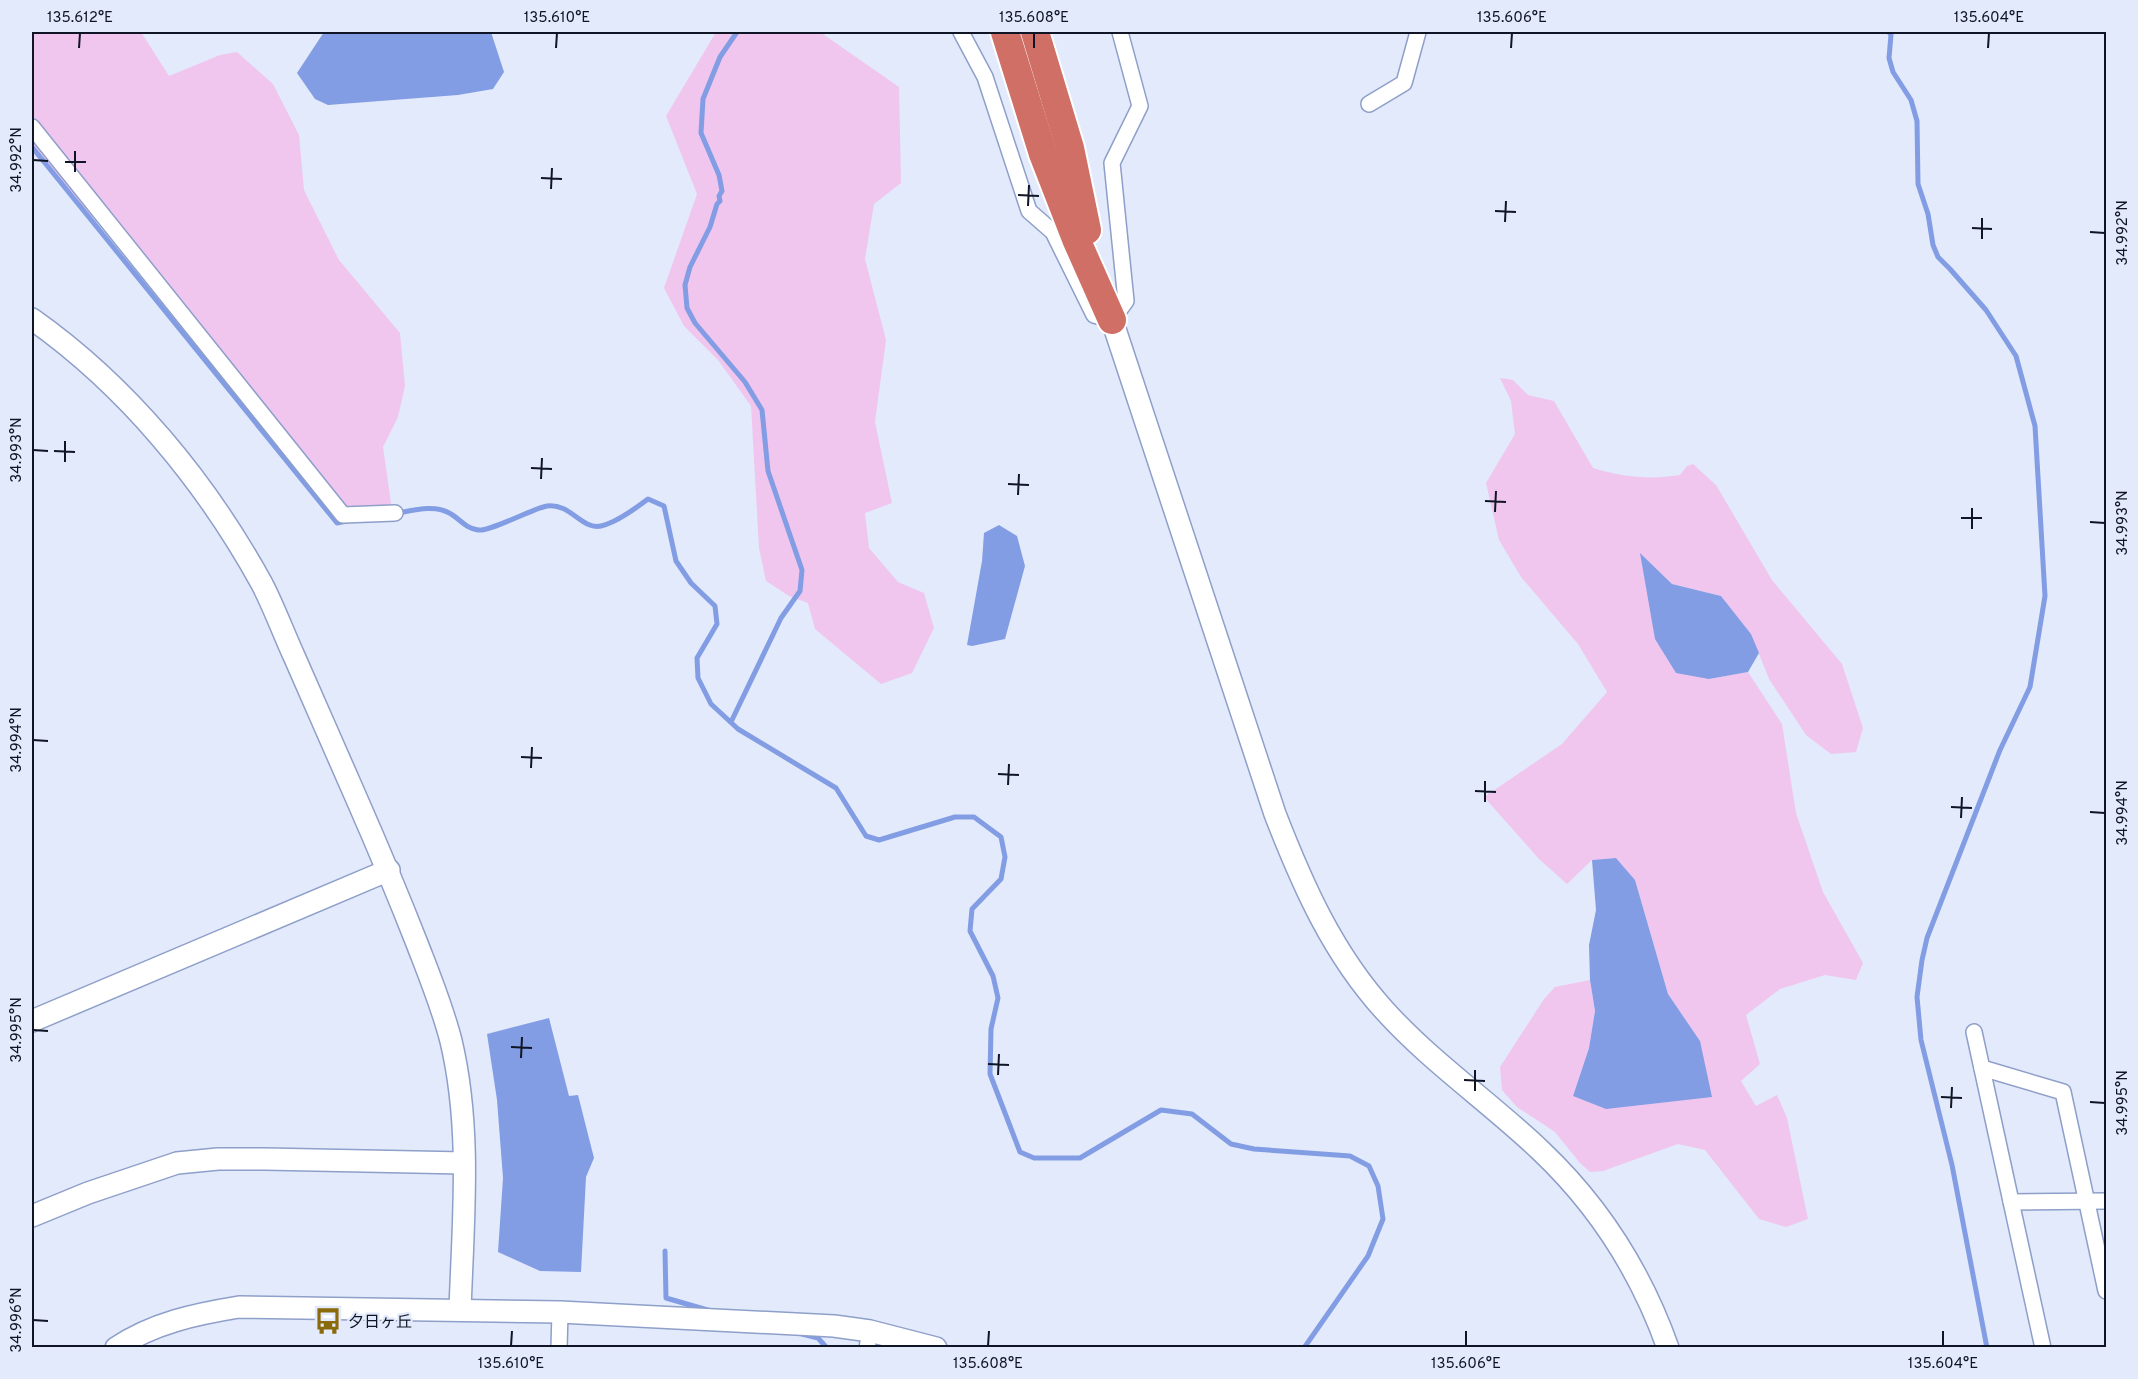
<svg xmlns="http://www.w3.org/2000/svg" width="2138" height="1379" font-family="Overpass,'Noto Sans JP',sans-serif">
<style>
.green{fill:#f0c6ef}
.water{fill:#829de3}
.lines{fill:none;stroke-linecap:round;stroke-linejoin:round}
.stream{stroke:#829de3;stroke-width:5}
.street-casing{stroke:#8e9fc9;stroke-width:18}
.secondary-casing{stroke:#8e9fc9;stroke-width:24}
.highway-casing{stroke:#fff;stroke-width:32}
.street{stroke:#fff;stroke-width:15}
.secondary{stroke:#fff;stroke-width:21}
.highway{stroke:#cf6f65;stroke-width:28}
.ticks{fill:none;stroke:#0f1524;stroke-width:2}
.labels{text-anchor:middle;stroke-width:4.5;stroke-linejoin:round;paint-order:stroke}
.poi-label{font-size:16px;fill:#0f1524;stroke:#e2eafc;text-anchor:start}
.neatline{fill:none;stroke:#0f1524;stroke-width:2}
.ticks-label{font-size:15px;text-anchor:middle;fill:#0f1524}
</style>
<rect width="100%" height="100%" fill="#e2eafc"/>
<g class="green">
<polygon points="32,32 141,32 169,76 220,55 237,52 273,84 299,135 304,190 339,260 400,333 405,386 398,417 383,447 392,510 347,511 223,358 32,152"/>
<polygon points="716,32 820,32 899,87 901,183 874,204 865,259 886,340 875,422 892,503 865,513 869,548 898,582 924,593 934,628 912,673 881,684 815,629 808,603 789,596 766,581 759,548 751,406 718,360 684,326 664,288 697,194 666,116"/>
<path d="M1500,378L1513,380L1528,395L1554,401L1593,468C1623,477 1649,480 1680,475L1687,466L1693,464L1716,485L1772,580L1842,664L1863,728L1856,752L1831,754L1806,735L1769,679L1751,634L1721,596L1672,584L1641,554L1709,679L1748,672L1782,724L1796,813L1823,892L1863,963L1856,980L1825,975L1780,989L1746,1015L1760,1064L1741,1081L1756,1106L1777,1095L1787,1118L1808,1219L1786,1227L1759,1219L1705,1150L1678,1144L1603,1171L1590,1172L1580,1163L1555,1132L1517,1107L1502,1090L1500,1067L1544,999L1555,987L1590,980L1595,1011L1589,1048L1573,1096L1700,1041L1668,994L1635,880L1616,858L1592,860L1567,884L1539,859L1484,797L1562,744L1607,692L1578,644L1521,577L1499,540L1486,483L1515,434L1511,401Z"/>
</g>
<g class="water">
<polygon points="324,32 491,32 504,72 493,89 458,95 328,105 315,99 297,73"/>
<polygon points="999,525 1017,536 1025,566 1005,639 972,646 967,645 982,561 984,533"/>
<polygon points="1640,553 1672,584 1721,596 1751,634 1759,653 1748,672 1709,679 1676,673 1655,639"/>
<polygon points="1616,858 1635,880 1668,994 1700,1041 1712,1097 1606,1109 1573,1096 1589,1048 1595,1011 1590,980 1589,945 1596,910 1592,860"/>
<polygon points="549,1018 569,1096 578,1095 594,1158 586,1177 581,1272 540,1271 498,1252 503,1178 497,1100 487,1034"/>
</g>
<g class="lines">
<g class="stream">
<polyline points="1889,32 1891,35 1889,58 1893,72 1911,100 1917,121 1918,184 1928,214 1933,245 1938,257 1950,269 1986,310 2016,356 2035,426 2045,596 2030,687 2000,750 1927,938 1922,960 1917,997 1921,1040 1952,1165 1987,1348"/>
<polyline points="32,147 337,523 347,521"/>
<path d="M398,513C414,510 436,504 451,514C461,520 465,528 478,530C490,532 531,509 547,506C571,503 581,530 601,526C616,523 636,508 648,499L664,506L676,561L691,583L715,606L717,624L697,658L698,678L711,704L738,729L836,788L866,836L879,840L955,817H974L1001,837L1005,857L1001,879L972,909L970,931L993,976L998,998L991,1029L990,1074L1020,1152L1034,1158H1080L1161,1110L1192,1114L1231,1144L1254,1149L1350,1156L1369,1166L1378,1186L1383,1219L1368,1256L1304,1348"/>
<polyline points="731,722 781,618 800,591 802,570 768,471 762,410 745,382 695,323 687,308 685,285 690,267 710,227 717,204 720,201 719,196 722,191 719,175 701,133 703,99 720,57 737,32"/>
<polyline points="665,1251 666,1298 711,1311"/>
<polyline points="802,1334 818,1338 827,1348"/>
</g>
<defs>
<g id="street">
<polyline points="961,32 985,77 1029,211 1053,232 1094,315 1112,320 1126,301 1112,163 1140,106 1120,32"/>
<polyline points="1369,104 1404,83 1418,32"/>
<polyline points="32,127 343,515 395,513"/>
<polyline points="1974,1032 2043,1348"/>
<polyline points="1982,1068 2063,1092 2106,1291"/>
<polyline points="2011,1202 2106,1201"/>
<polyline points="559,1348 560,1312"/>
<polyline points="867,1348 870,1331"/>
</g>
<g id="secondary">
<path d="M32,319C127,386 206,482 262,584C274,607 283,632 294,656C314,702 335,749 355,795C377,845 398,895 418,946C430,977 443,1009 451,1041C472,1129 463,1221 460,1310"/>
<path d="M1112,320L1275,814C1303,886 1333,954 1385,1011C1432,1063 1491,1103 1541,1151C1599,1206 1641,1272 1668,1348"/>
<polyline points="32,1021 389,870"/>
<polyline points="32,1216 88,1193 177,1163 218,1159 265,1159 464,1163"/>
<path d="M116,1348C153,1323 196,1314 239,1307L560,1312L834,1326L870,1331L936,1348"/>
</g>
<g id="highway">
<polyline points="1005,32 1043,154 1076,239 1112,320"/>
<polyline points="1035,32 1070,148 1087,230"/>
</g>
</defs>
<use href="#street" class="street-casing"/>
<use href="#secondary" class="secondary-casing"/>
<use href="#highway" class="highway-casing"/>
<use href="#street" class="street"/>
<use href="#secondary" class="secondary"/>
<use href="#highway" class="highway"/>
</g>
<path class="ticks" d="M79,48L80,33M556,48L557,33M1034,48V33M1511,48L1512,33M1988,48L1989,33M33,160L48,161M65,162H86M75,172V151M541,178L562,179M551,189L552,168M1018,195L1039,196M1028,206L1029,185M1495,211L1516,212M1505,222L1506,201M1972,228L1992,229M2090,232L2105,233M1982,239V218M33,450L48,451M54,451L75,452M65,462V441M531,468L552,469M541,479L542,458M1008,484L1029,485M1018,495L1019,474M1485,501L1506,502M1495,512L1496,491M1961,518H1982M2090,522L2105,523M1972,529V508M33,740L48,741M521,757L542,758M531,768L532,747M998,774L1019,775M1008,785L1009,764M1475,791L1496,792M1485,802V781M1951,807L1972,808M2090,812L2105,813M1961,818L1962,797M33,1030L48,1031M511,1047L532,1048M521,1058L522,1037M988,1064L1009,1065M998,1075L999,1054M1464,1080L1485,1081M1475,1091V1070M1941,1097L1962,1098M2090,1102L2105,1103M1951,1108L1952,1087M33,1320L48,1321M511,1346L512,1331M988,1346L989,1331M1466,1346V1331M1943,1346V1331"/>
<defs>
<symbol id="bus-bare" viewBox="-9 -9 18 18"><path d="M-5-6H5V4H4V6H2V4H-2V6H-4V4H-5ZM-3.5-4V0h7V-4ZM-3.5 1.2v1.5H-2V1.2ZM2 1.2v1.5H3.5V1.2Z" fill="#8a6a0a" stroke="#e2eafc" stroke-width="2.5" paint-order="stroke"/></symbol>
</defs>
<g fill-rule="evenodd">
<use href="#bus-bare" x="309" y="1302" width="38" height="38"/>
</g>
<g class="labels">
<g class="poi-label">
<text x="348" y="1327">夕日ヶ丘</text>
</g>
</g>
<rect width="2138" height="1379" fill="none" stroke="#e2eafc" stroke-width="66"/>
<rect x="33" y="33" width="2072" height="1313" class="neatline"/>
<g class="ticks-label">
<text x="80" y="22">135.612°E</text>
<text x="557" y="22">135.610°E</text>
<text x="1034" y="22">135.608°E</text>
<text x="1512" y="22">135.606°E</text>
<text x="1989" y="22">135.604°E</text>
<text transform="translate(16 160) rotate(-90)" y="5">34.992°N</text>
<text transform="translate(2122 233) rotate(-90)" y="5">34.992°N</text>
<text transform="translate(16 450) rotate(-90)" y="5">34.993°N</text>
<text transform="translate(2122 523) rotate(-90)" y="5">34.993°N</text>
<text transform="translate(16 740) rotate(-90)" y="5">34.994°N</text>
<text transform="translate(2122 813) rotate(-90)" y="5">34.994°N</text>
<text transform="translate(16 1030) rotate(-90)" y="5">34.995°N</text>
<text transform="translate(2122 1103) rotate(-90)" y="5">34.995°N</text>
<text transform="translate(16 1320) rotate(-90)" y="5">34.996°N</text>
<text x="511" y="1368">135.610°E</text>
<text x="988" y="1368">135.608°E</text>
<text x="1466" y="1368">135.606°E</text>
<text x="1943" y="1368">135.604°E</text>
</g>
</svg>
